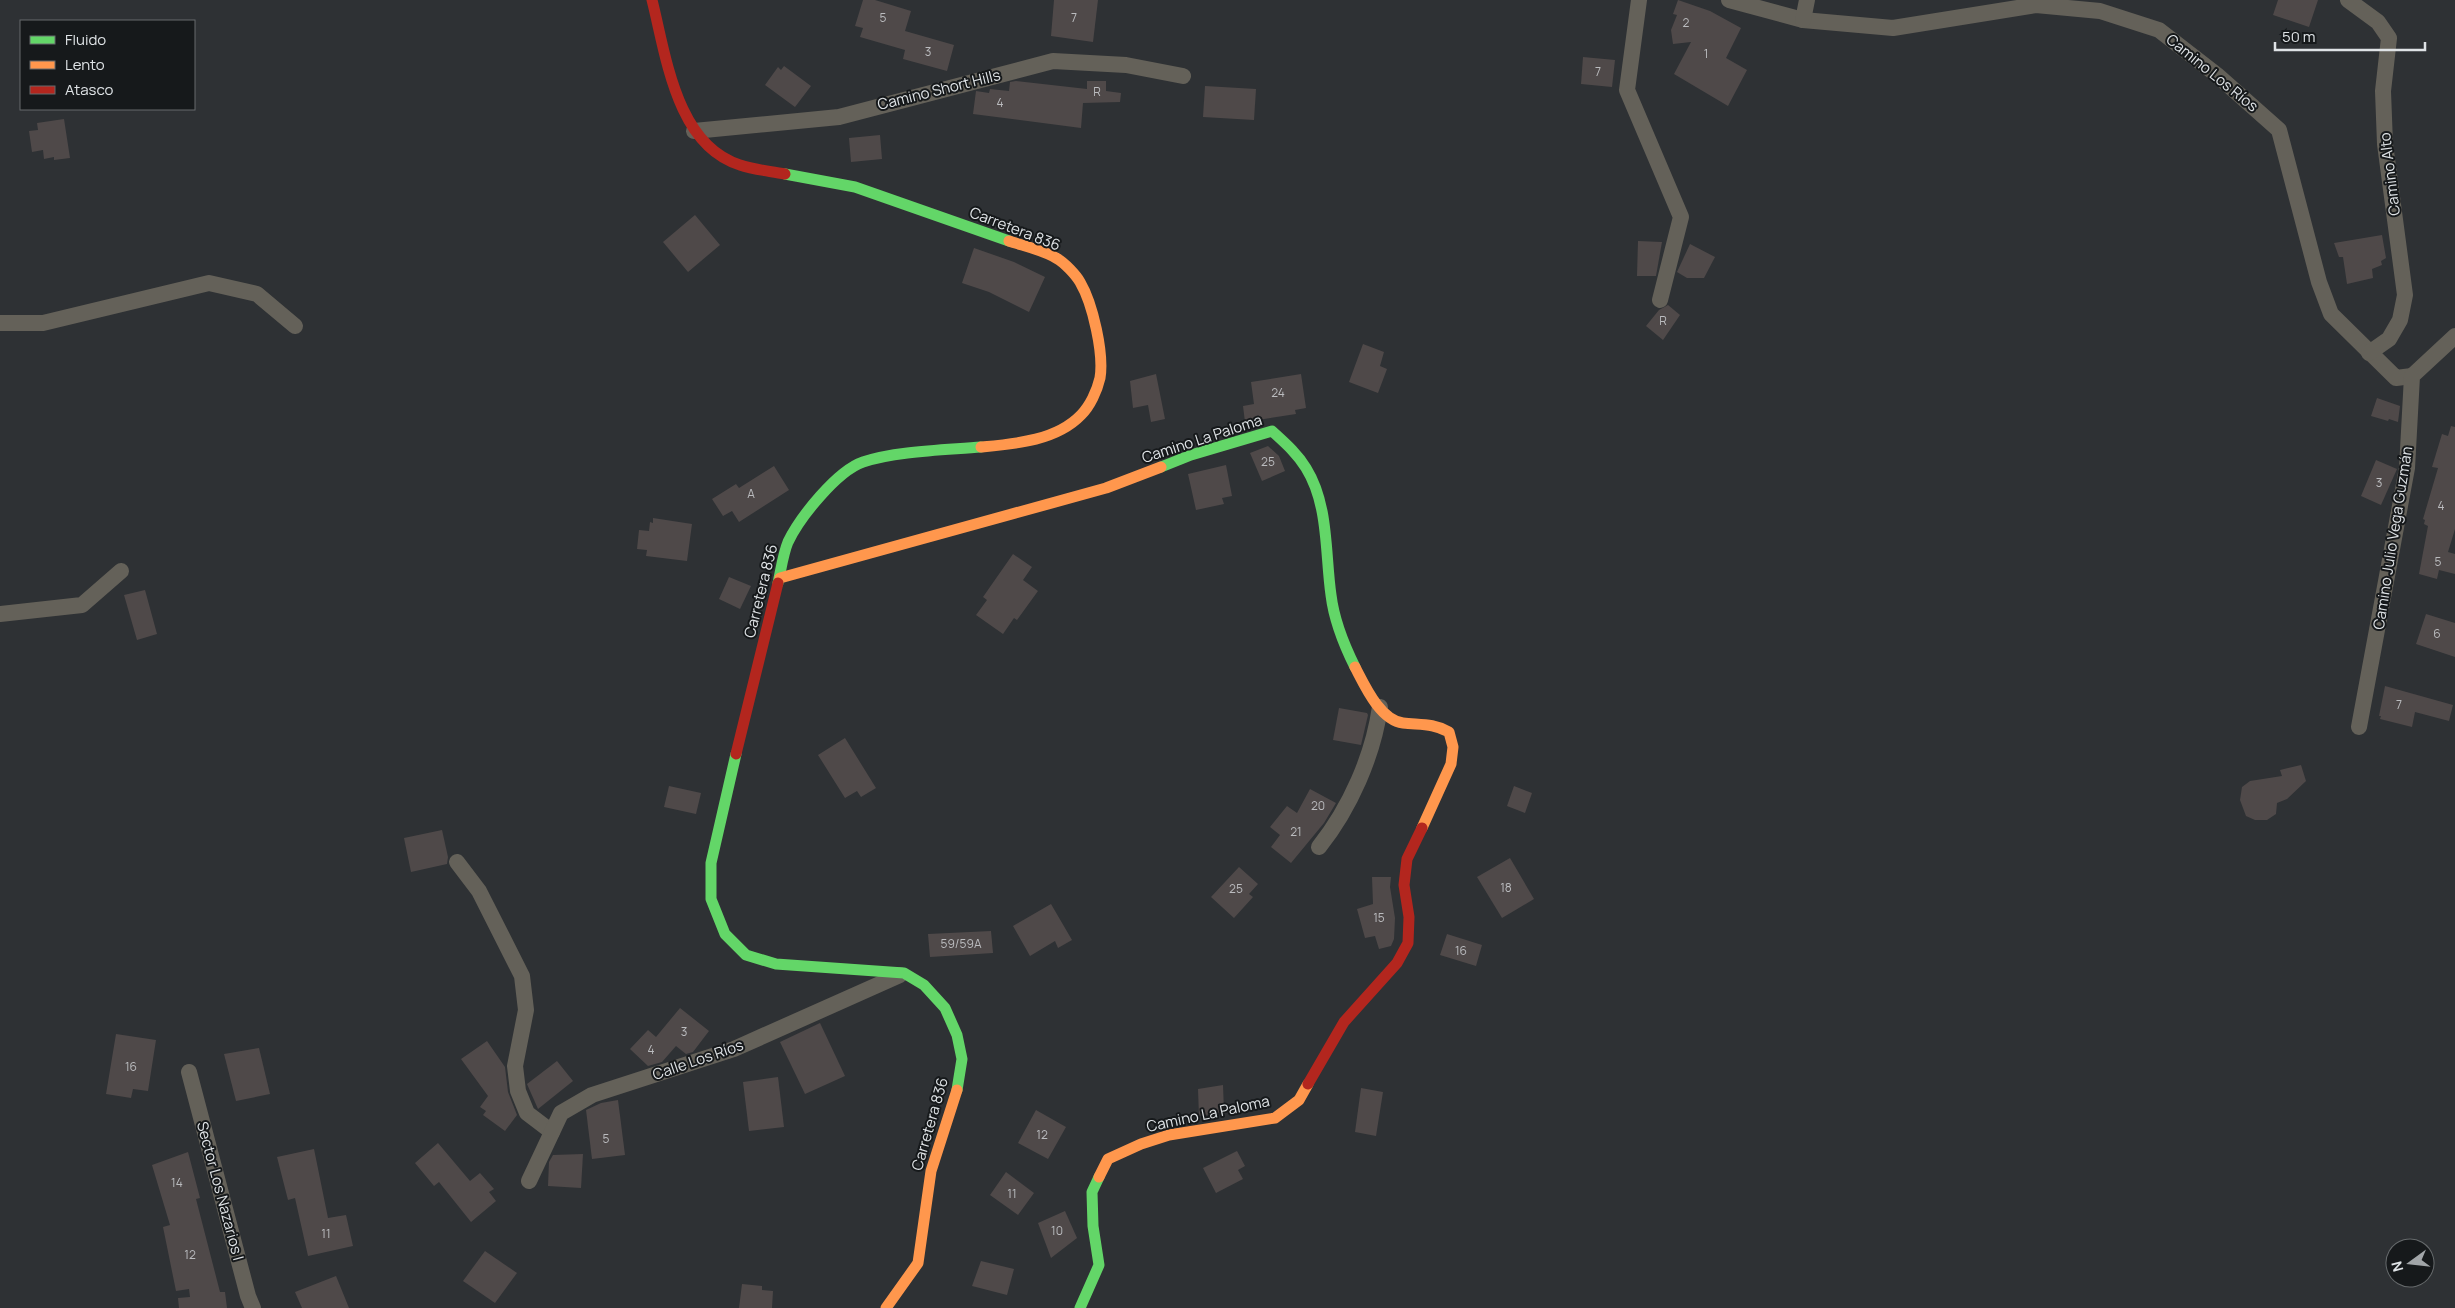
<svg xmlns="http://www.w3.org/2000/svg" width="2455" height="1308" font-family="Manrope,sans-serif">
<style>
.building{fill:#4f4949}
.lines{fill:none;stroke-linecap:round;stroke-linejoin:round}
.street{stroke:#646159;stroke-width:16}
.fast{stroke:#63d668;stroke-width:11}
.slow{stroke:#ff974d;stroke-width:11}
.jam{stroke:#b3261e;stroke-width:11}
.labels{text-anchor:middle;stroke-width:4;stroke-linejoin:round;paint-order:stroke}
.number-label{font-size:12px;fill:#bbbcbf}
.street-label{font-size:15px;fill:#dfe3e6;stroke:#16191b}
</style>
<rect width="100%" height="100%" fill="#2e3134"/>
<g class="building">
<polygon points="863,0 875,0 911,11 905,31 954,45 947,71 903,59 905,50 860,37 863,28 855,26"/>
<polygon points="1054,0 1098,0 1093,42 1051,36"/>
<polygon points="1678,0 1710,11 1741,28 1726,58 1747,70 1728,106 1674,74 1691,42 1673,44 1671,30 1677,15 1673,14"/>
<polygon points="2278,0 2318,0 2309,27 2273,15"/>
<polygon points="1583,57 1615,60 1612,87 1581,84"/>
<polygon points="784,66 811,86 795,107 765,85 778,67 781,70"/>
<polygon points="1016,81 1087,89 1087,81 1106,81 1106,91 1121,93 1120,102 1083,103 1081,128 973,114 976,91 989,93 990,89 1009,91 1010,82"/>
<polygon points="1205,86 1256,89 1254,120 1203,117"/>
<polygon points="64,119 70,158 54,160 54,157 44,159 43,150 32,152 29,131 38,130 37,123"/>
<polygon points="880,135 882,159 851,162 849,138"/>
<polygon points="695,215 720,245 688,272 663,242"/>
<polygon points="2382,235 2386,258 2381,261 2382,265 2372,269 2373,278 2347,284 2343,257 2339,257 2334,243"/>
<polygon points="1638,241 1662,242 1656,276 1637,276"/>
<polygon points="1690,244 1715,257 1704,278 1687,278 1677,272"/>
<polygon points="974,248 1014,262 1045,277 1029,312 989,292 962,283"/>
<polygon points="1668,305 1680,315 1663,340 1646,326 1659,310"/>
<polygon points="1363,344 1384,352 1380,366 1387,369 1378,393 1349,382"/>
<polygon points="1156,374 1165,419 1151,422 1148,405 1133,408 1130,381"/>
<polygon points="1301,374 1306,408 1295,410 1296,414 1245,422 1243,406 1254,404 1251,382"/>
<polygon points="2377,398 2400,406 2398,422 2389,419 2388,421 2371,416"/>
<polygon points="2451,426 2455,427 2455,529 2448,552 2455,554 2455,574 2439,570 2437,579 2419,574 2428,526 2424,524 2425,520 2423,519 2438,468 2432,467 2442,434 2448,436"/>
<polygon points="1268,446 1279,456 1285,471 1262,481 1250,453"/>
<polygon points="2376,460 2397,469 2381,505 2361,496"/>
<polygon points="1226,465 1232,496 1222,498 1224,504 1196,510 1188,474"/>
<polygon points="774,466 789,490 739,522 732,511 723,516 712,499 736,484 739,488"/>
<polygon points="653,518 692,524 687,561 646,556 647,550 637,549 639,530 649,531 650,522 653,523"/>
<polygon points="1013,554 1032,567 1023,580 1038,591 1017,620 1014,618 1003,634 976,615 987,600 983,597"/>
<polygon points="729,577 751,586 740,609 719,599"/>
<polygon points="145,590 157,634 137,640 124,595"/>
<polygon points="2426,614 2455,623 2455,657 2416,644"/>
<polygon points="2385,686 2453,705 2449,721 2415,712 2412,727 2380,719 2381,716 2379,716"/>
<polygon points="1339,708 1367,713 1368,715 1361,745 1333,740"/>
<polygon points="845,738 876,788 861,797 857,791 845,798 818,755"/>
<polygon points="2301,765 2306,781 2287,799 2277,803 2276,814 2267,820 2255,820 2246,816 2240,800 2242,787 2250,781 2282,776 2280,770"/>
<polygon points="669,786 701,793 696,814 664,807"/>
<polygon points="1514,786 1532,793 1525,813 1507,806"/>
<polygon points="1310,789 1336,803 1324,823 1291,863 1271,847 1280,835 1270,827 1287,806 1297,813"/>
<polygon points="442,830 448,857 447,864 411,872 404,838"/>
<polygon points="1510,858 1534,899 1502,918 1477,877"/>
<polygon points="1239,867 1258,884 1249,894 1253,897 1234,918 1211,897"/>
<polygon points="1372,877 1391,877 1390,887 1395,918 1394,939 1391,946 1379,949 1375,936 1365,938 1357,909 1373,904"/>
<polygon points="1051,904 1072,940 1058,948 1055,941 1030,956 1013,926"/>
<polygon points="991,931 993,953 930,957 928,934"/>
<polygon points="1447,934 1482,945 1476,966 1440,955"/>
<polygon points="680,1008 709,1031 693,1052 686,1054 676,1046 662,1062 648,1066 630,1049 648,1030 656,1037"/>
<polygon points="820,1023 845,1076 805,1094 780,1042"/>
<polygon points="116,1034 156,1040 148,1091 133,1089 131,1098 106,1094"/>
<polygon points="487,1041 505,1067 508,1092 517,1115 505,1131 483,1115 486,1111 480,1107 488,1096 461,1059"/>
<polygon points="259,1048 270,1094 236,1101 224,1054"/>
<polygon points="557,1061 573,1081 538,1109 527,1084"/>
<polygon points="778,1077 784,1127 749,1131 743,1082"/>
<polygon points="1223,1085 1224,1112 1199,1116 1198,1089"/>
<polygon points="1361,1088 1383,1092 1376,1136 1355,1132"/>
<polygon points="618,1100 625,1155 592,1159 586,1110 601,1103"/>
<polygon points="1036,1110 1066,1127 1048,1159 1018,1143"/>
<polygon points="438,1143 470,1181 480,1173 494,1189 489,1192 496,1201 471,1222 439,1182 434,1186 415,1163"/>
<polygon points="314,1149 328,1218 346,1215 353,1246 308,1256 295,1198 288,1200 277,1157"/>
<polygon points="1237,1151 1245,1166 1238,1170 1243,1179 1216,1193 1203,1168"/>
<polygon points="188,1152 200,1198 196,1199 220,1292 225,1292 227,1308 179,1308 178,1298 190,1297 189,1289 176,1291 163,1227 170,1225 152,1165"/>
<polygon points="583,1154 581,1188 548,1186 549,1162 553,1155"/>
<polygon points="1006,1172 1034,1193 1018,1215 990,1195"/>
<polygon points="1065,1211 1077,1238 1051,1258 1038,1223"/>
<polygon points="485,1251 517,1273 495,1303 463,1281"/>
<polygon points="981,1261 1014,1269 1007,1295 972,1286"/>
<polygon points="336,1276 349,1308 302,1308 295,1292"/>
<polygon points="742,1284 762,1286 762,1290 773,1291 772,1308 739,1308"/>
</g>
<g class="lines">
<g class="street">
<polyline points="1639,0 1627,90 1681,217 1660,300"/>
<polyline points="1729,0 1803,20 1893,28 2036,5 2100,11 2159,30 2217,75 2279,130 2319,282 2331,314 2396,378 2412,376"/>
<polyline points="2348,0 2378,22 2389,38 2383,91 2385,144 2405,295 2400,320 2389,339 2369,353"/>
<polyline points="1803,20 1807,0"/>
<polyline points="694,131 839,117 1053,61 1126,65 1183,76"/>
<polyline points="0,323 43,323 209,283 257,294 295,326"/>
<polyline points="0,614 82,605 121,571"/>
<polyline points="2359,727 2407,468 2412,376 2455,336"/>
<path d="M1319,847C1350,808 1373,756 1380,707"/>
<polyline points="457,862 479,891 522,976 526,1010 515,1066 518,1091 527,1113 552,1132"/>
<polyline points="189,1072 248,1296 253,1308"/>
<polyline points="529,1181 561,1113 592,1095 734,1049 900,975"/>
</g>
<g class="fast">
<polyline points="785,174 855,187 1009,241"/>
<path d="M1161,467L1191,455L1272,431C1284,442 1297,453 1306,468C1329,505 1325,553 1331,595C1334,620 1344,645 1355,667"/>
<path d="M778,583C781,570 783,554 788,542C800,517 837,471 863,462C895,451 946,450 981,447"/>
<polyline points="736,754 711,863 711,899 725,934 746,955 776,964 904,973 924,985 945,1008 957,1035 962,1059 957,1090"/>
<polyline points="1080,1308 1099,1265 1093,1226 1092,1192 1099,1177"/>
</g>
<g class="slow">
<path d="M981,447C1014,444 1056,441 1081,415C1090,406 1097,391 1100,378C1104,354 1093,304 1080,282C1076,275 1064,262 1056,258C1043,250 1024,246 1009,241"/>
<polyline points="780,578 1106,488 1161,467"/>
<path d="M1355,667C1365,686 1380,720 1403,723C1420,725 1433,723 1449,732L1453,747L1451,764L1422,828"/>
<polyline points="1099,1177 1108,1159 1141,1144 1169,1135 1275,1118 1299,1100 1308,1084"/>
<polyline points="886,1308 918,1263 931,1171 957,1090"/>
</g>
<g class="jam">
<path d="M652,0C666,55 676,145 740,165C754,170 770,171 785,174"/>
<polyline points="736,754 778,583"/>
<polyline points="1308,1084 1344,1022 1397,963 1408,943 1409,917 1404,885 1407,859 1422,828"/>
</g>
</g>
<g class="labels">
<g class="number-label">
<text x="883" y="22">5</text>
<text x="1074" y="22">7</text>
<text x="1686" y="27">2</text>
<text x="928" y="56">3</text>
<text x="1706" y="58">1</text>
<text x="1598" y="76">7</text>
<text x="1097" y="96">R</text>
<text x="1000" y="107">4</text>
<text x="1663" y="325">R</text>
<text x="1278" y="397">24</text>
<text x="1268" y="466">25</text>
<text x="2379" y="487">3</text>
<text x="751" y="498">A</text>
<text x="2441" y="510">4</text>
<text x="2438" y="566">5</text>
<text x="2437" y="638">6</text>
<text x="2399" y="709">7</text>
<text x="1318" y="810">20</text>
<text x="1296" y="836">21</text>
<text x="1506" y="892">18</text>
<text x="1236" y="893">25</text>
<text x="1379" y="922">15</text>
<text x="961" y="948">59/59A</text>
<text x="1461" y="955">16</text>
<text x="684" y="1036">3</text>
<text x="651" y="1054">4</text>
<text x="131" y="1071">16</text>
<text x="1042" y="1139">12</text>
<text x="606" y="1143">5</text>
<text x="177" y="1187">14</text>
<text x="1012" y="1198">11</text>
<text x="1057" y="1235">10</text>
<text x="326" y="1238">11</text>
<text x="190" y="1259">12</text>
</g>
<g class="street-label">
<text transform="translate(2212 73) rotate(39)" y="5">Camino Los Ríos</text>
<text transform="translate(939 90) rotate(-14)" y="5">Camino Short Hills</text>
<text transform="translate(2390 174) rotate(-97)" y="5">Camino Alto</text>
<text transform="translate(1015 229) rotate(21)" y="5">Carretera 836</text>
<text transform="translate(1202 439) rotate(-18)" y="5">Camino La Paloma</text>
<text transform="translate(2393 538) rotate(-81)" y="5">Camino Julio Vega Guzmán</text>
<text transform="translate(761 591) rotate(-76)" y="5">Carretera 836</text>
<text transform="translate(698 1060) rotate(-19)" y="5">Calle Los Ríos</text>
<text transform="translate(1208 1114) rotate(-12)" y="5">Camino La Paloma</text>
<text transform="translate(930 1124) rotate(-74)" y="5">Carretera 836</text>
<text transform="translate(220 1191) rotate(75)" y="5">Sector Los Nazarios I</text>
</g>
</g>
<rect x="20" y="20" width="175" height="90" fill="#16191b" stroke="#666a6c"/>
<rect x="30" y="36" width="25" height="8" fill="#63d668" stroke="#666a6c"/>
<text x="65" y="45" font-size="15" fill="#dfe3e6">Fluido</text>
<rect x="30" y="61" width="25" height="8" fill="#ff974d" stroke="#666a6c"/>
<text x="65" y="70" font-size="15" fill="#dfe3e6">Lento</text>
<rect x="30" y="86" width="25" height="8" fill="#b3261e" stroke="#666a6c"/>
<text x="65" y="95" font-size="15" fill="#dfe3e6">Atasco</text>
<g transform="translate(2410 1263) rotate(255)"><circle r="24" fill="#16191b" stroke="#666a6c"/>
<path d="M0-4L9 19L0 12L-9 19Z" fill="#a1a5a8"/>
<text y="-8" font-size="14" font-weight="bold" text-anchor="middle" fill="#dfe3e6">N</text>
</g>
<path d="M2275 42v8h150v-8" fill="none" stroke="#dfe3e6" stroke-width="2.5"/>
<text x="2282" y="42" font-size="15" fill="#dfe3e6" stroke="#16191b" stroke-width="4" paint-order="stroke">50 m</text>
</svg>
